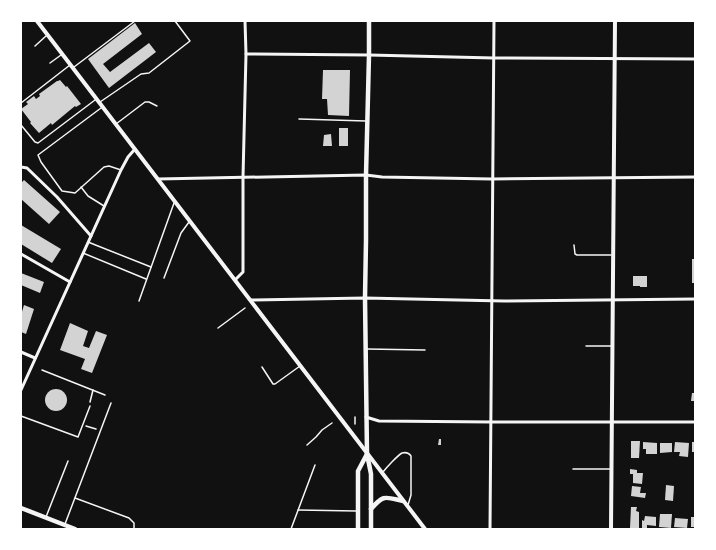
<svg xmlns="http://www.w3.org/2000/svg" width="716" height="550" font-family="Merriweather,serif">
<style>
.building{fill:#d3d3d3}
.lines{fill:none;stroke-linecap:round;stroke-linejoin:round}
.path{stroke:#f5f5f5;stroke-width:1.5}
.service{stroke:#f5f5f5;stroke-width:1.5}
.minor{stroke:#f5f5f5;stroke-width:3}
.tertiary{stroke:#f5f5f5;stroke-width:4}
.secondary{stroke:#f5f5f5;stroke-width:4.5}
</style>
<rect width="100%" height="100%" fill="#111"/>
<g class="building">
<polygon points="135,23 142,34 103,64 110,72 149,43 156,52 109,88 88,59"/>
<polygon points="323,70 350,70 349,116 328,115 327,99 322,99"/>
<polygon points="60,80 66,87 67,86 81,104 76,107 75,106 52,125 51,123 39,133 30,123 31,122 21,109 28,104 26,102 34,96 36,99 40,96 39,94 57,81 58,81"/>
<rect x="339" y="128" width="9" height="18"/>
<polygon points="331,134 332,146 323,146 324,135"/>
<polygon points="24,180 60,212 49,224 21,199 21,183"/>
<polygon points="21,225 61,249 52,263 21,244"/>
<rect x="692" y="259" width="3" height="24"/>
<polygon points="21,273 44,282 40,293 21,285"/>
<polygon points="633,276 647,276 647,287 640,287 640,286 633,286"/>
<polygon points="24,305 34,309 26,334 21,332 21,315"/>
<polygon points="70,323 88,331 83,346 89,348 96,331 107,335 92,373 81,369 85,359 60,350"/>
<circle cx="56" cy="400" r="11"/>
<polygon points="692,393 695,393 695,401 691,401"/>
<polygon points="439,439 441,439 441,445 438,445"/>
<polygon points="631,441 640,441 639,458 631,458"/>
<polygon points="643,442 657,443 657,454 646,454 646,449 643,449"/>
<polygon points="675,442 689,443 688,457 679,456 680,452 674,452"/>
<rect x="692" y="442" width="3" height="10"/>
<polygon points="660,443 672,443 672,452 660,453"/>
<polygon points="630,469 637,470 637,473 643,473 642,484 633,483 633,474 630,474"/>
<polygon points="666,485 674,486 673,501 665,500"/>
<polygon points="632,486 641,487 640,493 646,493 645,498 631,496"/>
<polygon points="631,507 637,507 636,511 639,512 639,528 630,528"/>
<polygon points="660,514 672,514 671,528 659,527"/>
<polygon points="645,516 656,517 656,526 647,525 647,528 642,528 642,520 644,521"/>
<rect x="691" y="517" width="4" height="10"/>
<polygon points="675,518 688,519 687,528 674,527"/>
</g>
<g class="lines">
<g class="path">
<polyline points="218,328 245,308"/>
<polyline points="42,370 105,395"/>
<polyline points="90,402 93,390"/>
<polyline points="355,424 355,417"/>
<polyline points="86,426 96,429"/>
<polyline points="307,445 316,437 322,430 332,423"/>
</g>
<g class="service">
<polyline points="35,46 46,36"/>
<polyline points="50,63 61,55"/>
<polyline points="74,67 135,21"/>
<polyline points="100,102 141,74 149,73 190,41 175,21"/>
<polyline points="21,103 70,65"/>
<polyline points="101,108 38,155 41,162 62,191 75,193 104,167 109,166 121,170"/>
<polyline points="299,119 366,121"/>
<polyline points="116,124 145,102 149,102 157,106"/>
<polyline points="21,125 35,142 38,143 95,100"/>
<polyline points="81,187 88,196 104,206"/>
<polyline points="88,242 98,246 151,267"/>
<polyline points="574,245 575,254 577,255 611,255"/>
<polyline points="83,253 146,279"/>
<polyline points="164,278 181,233 189,222"/>
<polyline points="139,301 174,203"/>
<polyline points="586,346 612,346"/>
<polyline points="367,349 425,350"/>
<polyline points="262,367 273,384 275,384 300,366"/>
<polyline points="21,416 78,437 90,406"/>
<polyline points="573,469 610,469"/>
<path d="M383,472C387,467 397,456 402,453C406,452 409,453 411,456V495L408,505"/>
<polyline points="75,498 129,518 134,523 134,529"/>
<polyline points="298,510 356,511"/>
<polyline points="46,517 68,461"/>
<polyline points="65,524 111,403"/>
<polyline points="291,529 315,465"/>
</g>
<g class="minor">
<polyline points="246,54 369,55 494,58 695,59"/>
<polyline points="21,167 27,168 57,197 91,236"/>
<polyline points="158,179 366,175 382,177 492,179 695,177"/>
<polyline points="21,254 70,282"/>
<polyline points="235,280 243,272 243,177 246,54 245,21"/>
<polyline points="250,300 365,298 504,301 695,299"/>
<polyline points="21,352 35,358"/>
<polyline points="21,390 121,170 128,157 135,149"/>
<polyline points="366,417 379,421 491,422 695,422"/>
<polyline points="490,529 494,21"/>
</g>
<g class="tertiary">
<polyline points="37,21 425,529"/>
<polyline points="611,529 615,21"/>
</g>
<g class="secondary">
<polyline points="369,21 369,55 366,175 366,240 365,298 367,454 371,474 371,529"/>
<polyline points="21,508 75,529"/>
<path d="M371,509C384,494 385,497 403,501"/>
<polyline points="358,529 358,471 367,454"/>
</g>
</g>
<rect width="716" height="550" fill="none" stroke="#ffffff" stroke-width="44"/>
</svg>
